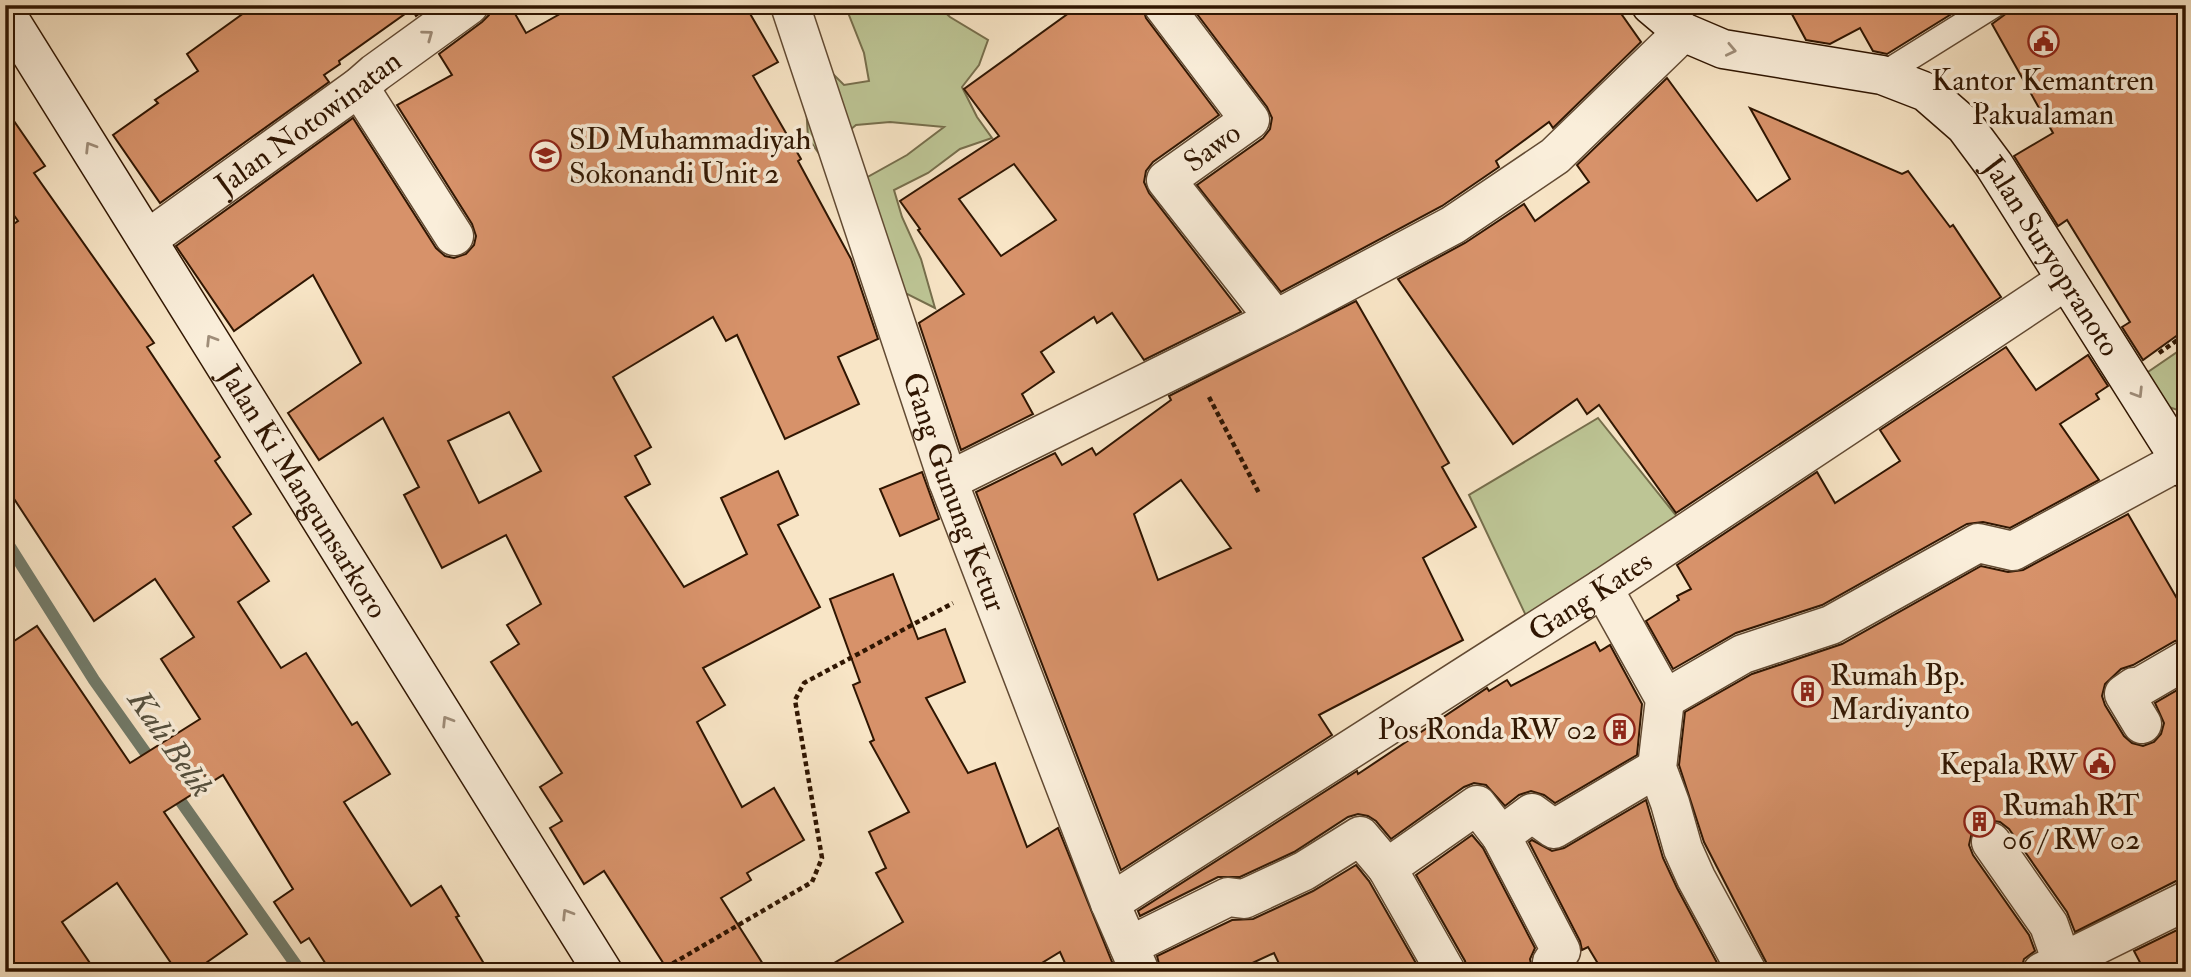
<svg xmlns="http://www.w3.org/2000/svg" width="2191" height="977" font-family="'IM FELL Double Pica',serif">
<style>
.green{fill:#bdc595;stroke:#766e4c;stroke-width:2}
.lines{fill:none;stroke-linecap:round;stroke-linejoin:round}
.stream{stroke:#727b6a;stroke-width:12}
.building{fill:#d7926a;stroke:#301602;stroke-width:2;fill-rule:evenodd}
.lane-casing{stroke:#624a33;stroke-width:27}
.street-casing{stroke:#624a33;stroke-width:41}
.secondary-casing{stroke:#301602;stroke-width:41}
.path{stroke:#301602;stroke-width:4.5;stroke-dasharray:5 3.5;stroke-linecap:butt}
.lane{stroke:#faeeda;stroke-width:24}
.street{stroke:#faeeda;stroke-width:38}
.secondary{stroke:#faeeda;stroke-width:38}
.oneway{stroke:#9f8d79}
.labels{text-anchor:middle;stroke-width:7;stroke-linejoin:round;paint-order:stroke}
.poi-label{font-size:30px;fill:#301602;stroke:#faeeda;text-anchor:start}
.street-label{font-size:30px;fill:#301602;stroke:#faeeda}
.water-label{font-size:32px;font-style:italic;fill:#56513f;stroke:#faeeda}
</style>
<rect width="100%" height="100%" fill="#f8e5c6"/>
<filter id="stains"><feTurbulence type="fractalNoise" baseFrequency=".00286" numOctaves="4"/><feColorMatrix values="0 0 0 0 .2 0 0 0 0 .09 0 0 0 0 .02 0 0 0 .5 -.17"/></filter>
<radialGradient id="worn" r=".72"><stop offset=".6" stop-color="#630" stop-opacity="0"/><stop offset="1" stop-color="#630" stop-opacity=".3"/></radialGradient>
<g class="green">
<polygon points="845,5 937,5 950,17 988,40 979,65 962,87 977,117 992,138 960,149 928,173 894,190 902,217 921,259 935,308 907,294 890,282 848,188 907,155 944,127 890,122 856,125 820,155 808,138 805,88 823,64 844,85 869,81 864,53"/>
<polygon points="2186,346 2186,413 2166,406 2145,374"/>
<polygon points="1598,418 1678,518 1528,620 1469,495"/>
</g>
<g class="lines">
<g class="stream">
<polyline points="5,539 94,680 155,766"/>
<polyline points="172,789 301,972"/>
</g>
</g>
<g class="building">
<polygon points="255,5 431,5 416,16 412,9 339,61 340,64 324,75 329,82 160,203 113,135 158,103 155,100 198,71 187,54"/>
<path d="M490,5H510L526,33L576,5H745L778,62L753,76L801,159L798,161L851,259L878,339L838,357L859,404L785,439L737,335L726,341L713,317L613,377L651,447L635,456L650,484L625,497L684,587L747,554L721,498L778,471L798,515L778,525L820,607L703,668L725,705L697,722L742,807L774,788L804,840L747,873L751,880L721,898L768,972H669L604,871L584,884L550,828L562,821L540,787L562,773L491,662L519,644L507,625L541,604L506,535L442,568L404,495L419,487L383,418L319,460L288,413L361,363L313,275L234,331L176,246L353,118L436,248L445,256L454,258L466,254L474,245L476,236L472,224L397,105L452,75L439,54L482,22L489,15ZM509,412L541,471L479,503L448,441Z"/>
<path d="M1080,5H1142L1146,18L1219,115L1153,162L1146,171L1144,182L1149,193L1241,312L1144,360L1112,313L1097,323L1094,317L1041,352L1054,372L1022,394L1033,414L961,450L919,323L964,294L918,230L920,229L900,201L999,136L964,89ZM1014,164L1056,220L1001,256L959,199Z"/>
<polygon points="1201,5 1615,5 1641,42 1553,128 1549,122 1496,161 1499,167 1442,206 1281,292 1197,185 1263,138 1270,129 1272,118 1267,107 1194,10"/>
<polygon points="1787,5 1966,5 1887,54 1873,51 1860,28 1830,44 1806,40"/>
<polygon points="2009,5 2186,5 2186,329 2143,360 2122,327 2130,322 2067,220 2058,226 2014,156 2053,133 1992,24 2007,13"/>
<polygon points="1667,78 1757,201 1790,179 1750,108 1902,174 1908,171 1950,227 1953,225 2001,297 1676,513 1599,405 1587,414 1577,399 1513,444 1398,279 1465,243 1524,204 1535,221 1589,182 1577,165"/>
<polygon points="5,108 45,166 34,173 154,343 147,347 220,457 215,461 251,514 233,527 269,581 238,602 281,668 306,653 352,725 357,722 390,774 344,802 411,906 441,886 459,916 456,917 489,972 331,972 309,938 301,943 274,902 293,889 223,775 164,812 247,934 193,972 177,972 117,883 62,922 96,972 5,972 5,647 37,626 130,763 200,719 161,659 194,637 155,579 94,621 5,485 5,230 18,221 5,203"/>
<path d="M1356,301L1449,463L1442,467L1476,527L1423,558L1463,640L1319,715L1332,735L1121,870L976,492L1055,453L1062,465L1092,448L1096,455L1171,400L1169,396ZM1181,480L1231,548L1158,580L1134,514Z"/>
<polygon points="2006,347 2036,390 2088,355 2108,386 2096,394 2099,399 2060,424 2099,480 2010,528 1983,522 1967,524 1822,605 1736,633 1673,669 1646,621 1679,600 1677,596 1691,589 1677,565 1817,472 1835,503 1900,461 1880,430"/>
<polygon points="922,472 939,519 900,536 880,489"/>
<polygon points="2128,514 2186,614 2186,638 2175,641 2133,665 2121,669 2105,684 2102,696 2105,705 2124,736 2132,743 2143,746 2154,742 2161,734 2164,723 2155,703 2186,685 2186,879 2176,881 2075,932 2067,912 2009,829 2000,822 1988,820 1978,825 1972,832 1969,845 1973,855 2029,935 2035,951 2024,959 2020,972 1769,972 1766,962 1704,842 1679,765 1685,712 1752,674 1842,644 1981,566 2008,572 2023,570"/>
<polygon points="893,574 918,639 945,629 965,682 926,698 968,773 995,763 1027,847 1058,828 1116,972 1069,972 1060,952 1027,972 819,972 903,922 876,873 886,868 869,832 909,812 870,742 874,740 853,685 860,682 830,599"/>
<polygon points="1595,642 1600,651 1610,645 1642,704 1637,755 1555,803 1544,795 1531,791 1519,795 1505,806 1486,785 1474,783 1464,787 1391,839 1376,821 1368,816 1358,814 1348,817 1294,852 1240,877 1218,877 1140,916 1138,911 1357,771 1358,774 1487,688 1489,691 1507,680 1511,686"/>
<polygon points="1646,800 1663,858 1677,888 1722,972 1603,972 1588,947 1582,950 1580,941 1529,842 1532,840 1552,851 1564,848"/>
<polygon points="1472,835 1483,848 1535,948 1530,959 1532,969 1526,972 1468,972 1465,961 1416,875"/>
<polygon points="1356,865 1369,881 1421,972 1283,972 1274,953 1233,972 1161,972 1157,956 1232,920 1253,919 1313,891"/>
<polygon points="2177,930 2186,946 2186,972 2145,972 2134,951"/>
</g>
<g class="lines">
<defs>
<polyline id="lane" points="1882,75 1994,5"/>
<g id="street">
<path id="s1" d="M790,5L948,481L1110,903L1140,972"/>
<polyline points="1163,5 1250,120 1166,180 1275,319"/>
<polyline points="359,87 454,236"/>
<path id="s2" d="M148,239L359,87L375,73L469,5"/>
<polyline points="948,481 1286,314 1453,225 1555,156 1683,32"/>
<polyline points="1603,588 1665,699 1657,768 1670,803 1683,849 1696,878 1747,972"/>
<polyline points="1665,699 1743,654 1831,625 1978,543 2013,551 2181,460"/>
<polyline points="2142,724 2124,694 2134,687 2136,689 2186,660"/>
<polyline points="1501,836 1561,951 1552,962 1557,972"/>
<polyline points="1991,842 2049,925 2062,962"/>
<polyline points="1387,868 1446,972"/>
<path id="s3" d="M1110,903L1603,588L2065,281"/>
<polyline points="1129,946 1228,897 1244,899 1304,871 1360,836 1387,868 1477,805 1501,836 1532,813 1554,829 1657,768"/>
<polyline points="2042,972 2186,901"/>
</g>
<g id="secondary">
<path id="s4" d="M1651,5L1683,32L1723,49L1882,75L1926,92L1965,126L1994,165L2186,469"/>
<path id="s5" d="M5,12L603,972"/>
</g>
</defs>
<use href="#lane" class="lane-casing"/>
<use href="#street" class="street-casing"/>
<use href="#secondary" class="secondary-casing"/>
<g class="path">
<polyline points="2159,353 2186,334"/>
<polyline points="1209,397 1260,495"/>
<polyline points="658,972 812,882 822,858 795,700 804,683 953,603"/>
</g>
<use href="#lane" class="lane"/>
<use href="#street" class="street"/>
<use href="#secondary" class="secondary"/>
</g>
<defs><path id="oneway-chevron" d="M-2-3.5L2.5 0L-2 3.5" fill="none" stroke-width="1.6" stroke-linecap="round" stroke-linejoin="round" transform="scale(1.75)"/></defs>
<g class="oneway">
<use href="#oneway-chevron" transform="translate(428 35) rotate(-36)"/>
<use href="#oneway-chevron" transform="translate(1731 50) rotate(12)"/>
<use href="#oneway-chevron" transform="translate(90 147) rotate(-122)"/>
<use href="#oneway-chevron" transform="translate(211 340) rotate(-122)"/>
<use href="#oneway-chevron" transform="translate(2138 393) rotate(58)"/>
<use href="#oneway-chevron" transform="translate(447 721) rotate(-122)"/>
<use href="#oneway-chevron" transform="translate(567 914) rotate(-122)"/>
</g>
<defs>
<symbol id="civic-ring" viewBox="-11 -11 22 22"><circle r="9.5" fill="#faeeda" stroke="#8f2418" stroke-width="1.5"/><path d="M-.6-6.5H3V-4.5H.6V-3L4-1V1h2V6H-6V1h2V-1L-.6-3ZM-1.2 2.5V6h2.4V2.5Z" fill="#8f2418"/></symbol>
<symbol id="school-ring" viewBox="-11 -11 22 22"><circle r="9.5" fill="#faeeda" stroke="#8f2418" stroke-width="1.5"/><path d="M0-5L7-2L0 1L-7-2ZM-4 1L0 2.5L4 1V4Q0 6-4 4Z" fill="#8f2418"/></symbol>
<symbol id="building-ring" viewBox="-11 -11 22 22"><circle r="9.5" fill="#faeeda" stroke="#8f2418" stroke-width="1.5"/><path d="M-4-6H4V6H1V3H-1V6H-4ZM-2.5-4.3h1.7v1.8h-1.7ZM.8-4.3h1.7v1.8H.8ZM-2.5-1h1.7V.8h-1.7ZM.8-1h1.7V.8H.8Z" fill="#8f2418"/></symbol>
</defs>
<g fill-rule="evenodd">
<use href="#civic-ring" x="2026" y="24" width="35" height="35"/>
<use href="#school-ring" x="528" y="138" width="35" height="35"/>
<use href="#building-ring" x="1790" y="674" width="35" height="35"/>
<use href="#building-ring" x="1602" y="712" width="35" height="35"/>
<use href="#civic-ring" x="2082" y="746" width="35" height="35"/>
<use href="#building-ring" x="1962" y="804" width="35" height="35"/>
</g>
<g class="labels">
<g class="poi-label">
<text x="2043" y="90" text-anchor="middle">Kantor Kemantren<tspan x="2043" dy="34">Pakualaman</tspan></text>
<text x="569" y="149">SD Muhammadiyah<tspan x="569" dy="34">Sokonandi Unit 2</tspan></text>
<text x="1830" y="685">Rumah Bp.<tspan x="1830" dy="34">Mardiyanto</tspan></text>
<text x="1597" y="739" text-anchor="end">Pos Ronda RW 02</text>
<text x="2077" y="774" text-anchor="end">Kepala RW</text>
<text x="2002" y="815">Rumah RT<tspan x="2002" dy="34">06 / RW 02</tspan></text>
</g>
<g class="street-label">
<text dy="10" stroke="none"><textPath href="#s2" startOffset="198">Jalan Notowinatan</textPath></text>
<text transform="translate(1212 147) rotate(-36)" y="10">Sawo</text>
<text dy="10" stroke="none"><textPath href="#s4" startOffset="502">Jalan Suryopranoto</textPath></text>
<text dy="10" stroke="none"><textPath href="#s5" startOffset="565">Jalan Ki Mangunsarkoro</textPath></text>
<text dy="10" stroke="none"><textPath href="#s1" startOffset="514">Gang Gunung Ketur</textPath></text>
<text dy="10" stroke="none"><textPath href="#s3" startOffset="570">Gang Kates</textPath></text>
</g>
<g class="water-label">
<text transform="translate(171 743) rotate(55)" y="11">Kali Belik</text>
</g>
</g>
<rect width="2191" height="977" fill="none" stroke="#f8e5c6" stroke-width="28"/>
<rect x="7" y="7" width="2177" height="963" fill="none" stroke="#301602" stroke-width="3.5"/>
<rect x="14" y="14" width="2163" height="949" fill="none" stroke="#301602" stroke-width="2"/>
<rect width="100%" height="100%" filter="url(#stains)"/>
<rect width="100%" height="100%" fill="url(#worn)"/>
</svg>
